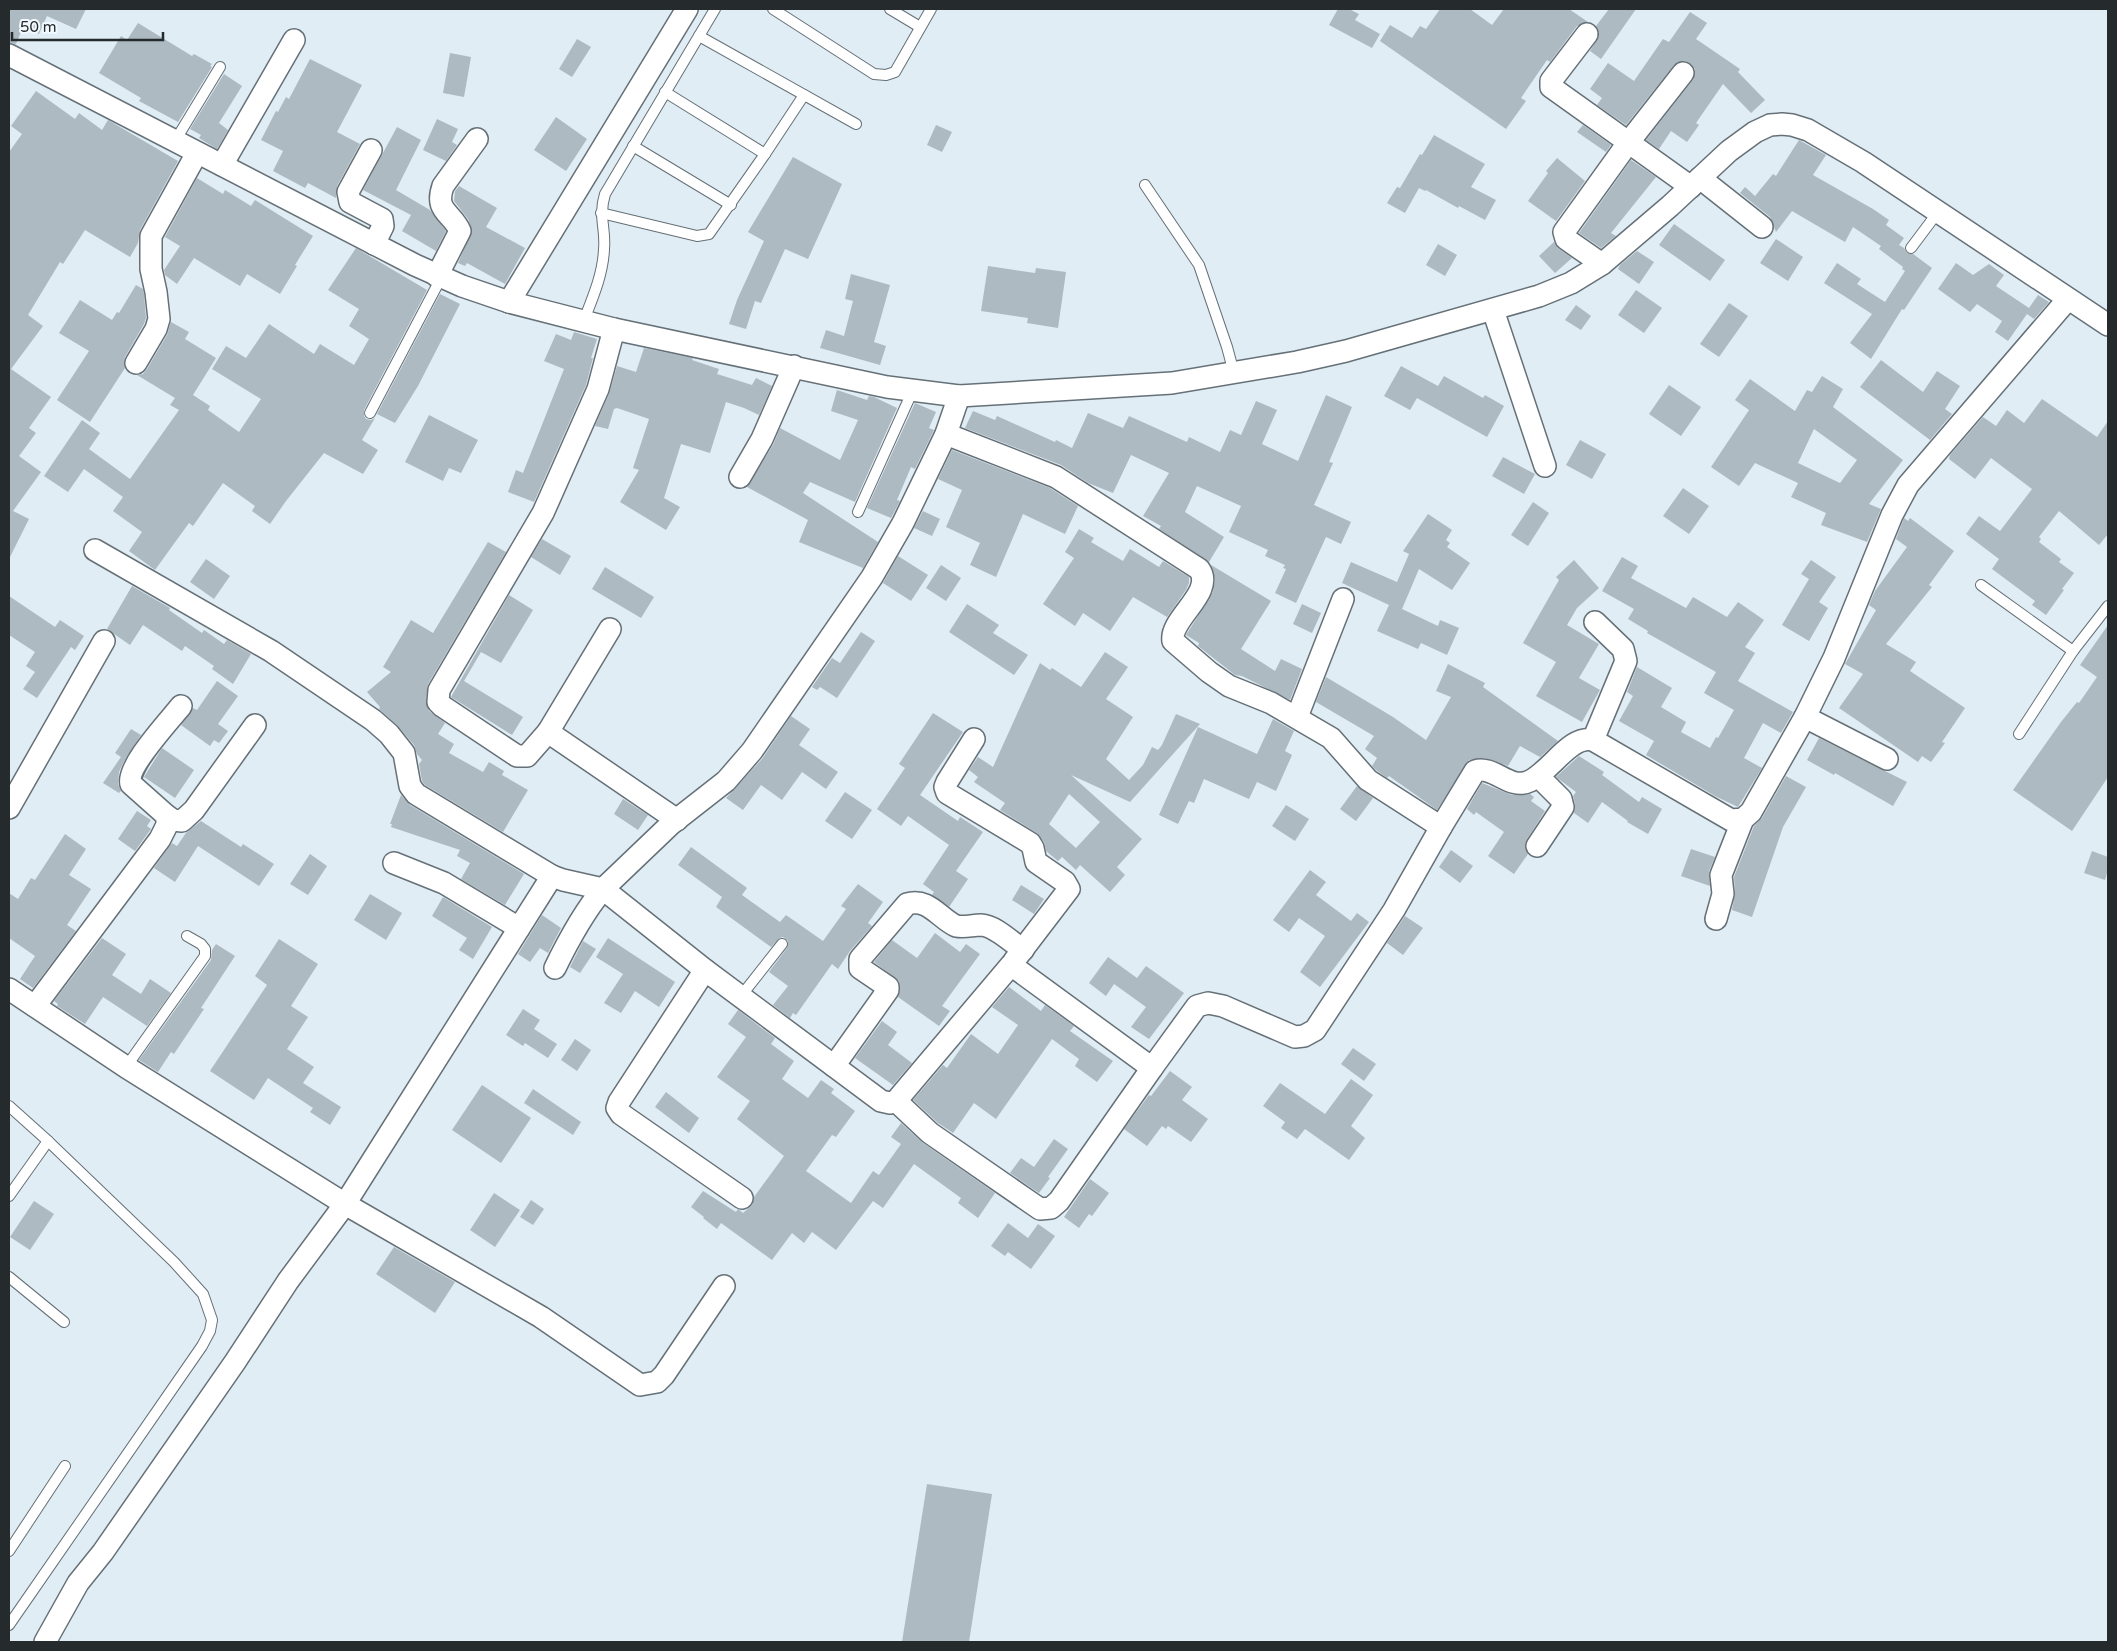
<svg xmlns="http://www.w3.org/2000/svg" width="2117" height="1651" font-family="'Varela Round',sans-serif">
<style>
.building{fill:#aebac2;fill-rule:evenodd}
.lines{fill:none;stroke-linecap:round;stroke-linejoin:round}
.service-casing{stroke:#657077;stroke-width:12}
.minor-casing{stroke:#657077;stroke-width:24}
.service{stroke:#fff;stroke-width:10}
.minor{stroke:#fff;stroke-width:21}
</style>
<rect width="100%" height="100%" fill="#e0edf5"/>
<g class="building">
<polygon points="9,9 86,9 76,29 47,16 39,34 23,27 16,44 9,43"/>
<polygon points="1338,9 1349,9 1359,14 1355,20 1380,34 1372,48 1329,25"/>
<polygon points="1440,9 1470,9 1492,25 1504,9 1569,9 1588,22 1577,26 1550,62 1547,60 1521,98 1526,101 1506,129 1380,41 1390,25 1412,38 1420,26 1426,29"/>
<polygon points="1609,9 1636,9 1601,59 1590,51 1599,36 1596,26"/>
<polygon points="1690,12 1707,23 1696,39 1740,69 1738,72 1765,100 1751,113 1723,84 1696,123 1699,125 1687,142 1671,131 1659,149 1646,140 1693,80 1695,69 1691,64 1684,61 1674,65 1626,125 1597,105 1602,98 1590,89 1608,63 1634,81 1663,39 1669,42"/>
<polygon points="138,23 192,56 194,54 212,64 210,66 212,67 178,122 139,101 141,98 99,73 121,36 127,40"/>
<polygon points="577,39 591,47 572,77 559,69"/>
<polygon points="450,53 471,57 464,97 443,93"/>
<polygon points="310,59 362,85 337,132 360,144 337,186 336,198 308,183 305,188 273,171 283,151 261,140 276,111 278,112 286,97 289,99"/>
<polygon points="224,74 242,86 219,123 228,130 217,149 199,138 201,135 190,129"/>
<polygon points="36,91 75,119 79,113 102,130 108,120 178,161 140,230 138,243 130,257 85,230 63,264 60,262 28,315 43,326 11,369 51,397 29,428 36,433 19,456 41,472 13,511 29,519 9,559 9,470 13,464 9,470 9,152 22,134 11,126"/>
<polygon points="556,117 587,139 566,171 534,150"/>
<polygon points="437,119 458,129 452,142 457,145 446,161 423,150"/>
<polygon points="936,125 952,132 942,152 927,145"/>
<polygon points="1583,125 1611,145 1606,152 1577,132"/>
<polygon points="397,127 421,140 396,190 430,210 446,231 436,251 402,231 411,215 363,190"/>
<polygon points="1434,135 1485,164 1471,187 1496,200 1485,220 1459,206 1458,208 1426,190 1425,191 1419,188 1405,213 1387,203 1397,187 1400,188 1420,154 1422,155"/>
<polygon points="1799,140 1826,155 1813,175 1873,209 1889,220 1886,225 1904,238 1899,245 1904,248 1907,253 1913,254 1932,268 1904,310 1902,309 1871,359 1850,343 1872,314 1824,283 1837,263 1861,279 1857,284 1885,302 1905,271 1902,269 1903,267 1879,249 1881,246 1853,227 1845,242 1792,211 1776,232 1770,217 1740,193 1745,187 1755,196 1773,174 1776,176"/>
<polygon points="793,157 842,184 808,259 785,249 761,303 755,301 746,329 729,324 737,300 764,241 748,232"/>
<polygon points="1557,158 1585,181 1556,221 1528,201 1548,173 1546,171"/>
<polygon points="1631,160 1656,177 1611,233 1616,236 1601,248 1579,233"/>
<polygon points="197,178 223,194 225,190 251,206 255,200 313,236 295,265 297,266 280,294 247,274 240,286 194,258 177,284 165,275 164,270 180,246 165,237"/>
<polygon points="459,186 497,208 486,227 525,248 505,284 467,263 465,266 458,263 472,231 468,219 454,201 455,191"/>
<polygon points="1674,224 1725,260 1710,281 1659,245"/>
<polygon points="1776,239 1803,257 1788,281 1760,263"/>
<polygon points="1554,242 1559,249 1572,258 1555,273 1539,256"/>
<polygon points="1438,244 1457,255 1445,276 1426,265"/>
<polygon points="356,248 427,290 364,410 364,416 366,419 371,420 375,418 362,440 378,450 363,474 324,453 286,501 270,524 252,511 255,506 223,483 193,526 189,523 155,570 129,551 142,532 113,511 123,497 84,469 68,492 44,476 82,420 100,433 89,449 130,479 179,410 170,405 175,398 137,375 143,374 147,369 167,335 171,322 189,332 185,339 216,358 193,395 210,406 208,410 239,432 261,399 212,369 226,346 246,358 269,324 314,354 320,344 354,365 369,339 349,326 359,309 328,290"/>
<polygon points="1637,251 1654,262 1639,284 1618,269 1620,265"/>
<polygon points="1956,263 1973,275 1989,264 2004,275 1996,286 2029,308 2038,295 2049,302 2034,319 2027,314 2008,341 1995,332 2002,321 1977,304 1970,312 1938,289"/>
<polygon points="988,266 1035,273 1036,268 1066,272 1058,328 1027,323 1028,318 981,311"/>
<polygon points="851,274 890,285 874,342 886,346 880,365 820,348 826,330 844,336 853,301 845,299"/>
<polygon points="136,285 143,289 144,294 146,318 144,324 125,357 124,362 125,368 90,422 57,400 89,351 59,333 80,300 112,320 117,312 119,313"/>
<polygon points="1636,290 1662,308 1644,333 1618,315"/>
<polygon points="440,294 460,304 418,386 395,423 377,414"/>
<polygon points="1729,303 1748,316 1719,357 1700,344"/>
<polygon points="1576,305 1591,316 1581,330 1565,320"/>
<polygon points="574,332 597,339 591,358 593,358 586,385 534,502 508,492 516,470 523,473 564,369 544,361 556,334 571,340"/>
<polygon points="644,348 693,358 692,360 719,369 717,374 752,385 756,378 772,386 759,415 744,408 726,402 710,453 681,444 664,498 680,507 666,530 620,502 639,470 633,468 649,419 617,408 614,409 608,429 595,426 609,394 617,366 636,372"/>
<polygon points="1881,360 1923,392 1937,371 1960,386 1945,409 1952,414 1930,440 1860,387"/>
<polygon points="1401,366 1438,386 1444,376 1483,398 1485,395 1504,406 1487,437 1417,398 1410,410 1384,396"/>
<path d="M1822,376L1843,389L1833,407L1903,460L1869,504L1881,509L1867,542L1821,525L1826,513L1791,497L1798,483L1755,463L1739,486L1711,467L1749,410L1735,400L1750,379L1795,411L1807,390L1812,392ZM1814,429L1857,460L1840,483L1798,463Z"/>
<polygon points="1669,385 1701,407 1681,436 1649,414"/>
<polygon points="837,390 867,400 869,396 874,397 897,408 855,502 810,482 803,493 878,542 863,568 799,542 808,520 747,487 773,445 780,428 840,460 858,420 831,411"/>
<polygon points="1326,395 1352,407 1329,462 1333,463 1314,505 1351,522 1341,544 1326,537 1296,603 1275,593 1286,569 1283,568 1285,565 1265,556 1268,550 1229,532 1241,506 1197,486 1185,512 1224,537 1209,562 1159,529 1161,526 1143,516 1169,473 1131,455 1113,493 1088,483 1061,465 965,428 973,411 995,420 997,416 1055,442 1056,440 1072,448 1088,413 1123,428 1129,416 1187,442 1189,437 1220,452 1230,430 1241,435 1256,401 1277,410 1262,444 1298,461"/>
<polygon points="2042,399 2097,437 2108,421 2108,534 2099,545 2059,511 2039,537 2041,539 2039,542 2061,559 2059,562 2074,573 2062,589 2064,590 2046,615 2032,605 2035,601 1992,569 1999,559 1966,534 1979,516 2000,531 2032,489 1991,458 1975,479 1949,459 1950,455 1983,417 1996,426 2007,410 2024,423"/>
<polygon points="915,403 936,412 929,428 934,430 915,469 911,467 897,500 900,501 891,518 867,508"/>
<polygon points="429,415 478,440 461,473 449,468 443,481 405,462"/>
<polygon points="1580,440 1606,454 1592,479 1566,465"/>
<polygon points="952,450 1050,488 1078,506 1065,534 1023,514 996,577 970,565 980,543 946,527 962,490 938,479"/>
<polygon points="1503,457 1535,474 1524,494 1492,476"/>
<polygon points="1683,488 1709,506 1689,534 1663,516"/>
<polygon points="1533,502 1549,513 1528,546 1511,535"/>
<polygon points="923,511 940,519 932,536 914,528"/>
<polygon points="1428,514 1452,530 1446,540 1450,543 1447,547 1470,563 1452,590 1419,569 1402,609 1438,626 1440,620 1459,628 1447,655 1421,643 1418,649 1377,631 1389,605 1342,583 1351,562 1397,582 1409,554 1403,551"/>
<polygon points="1904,518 1908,521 1910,518 1954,551 1929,585 1932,587 1886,644 1916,662 1910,671 1965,708 1942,742 1945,743 1931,762 1922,756 1918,762 1839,708 1863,674 1845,664 1876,610 1869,605 1875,591 1907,547 1896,539"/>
<polygon points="1079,529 1094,538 1091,542 1123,561 1130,549 1159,567 1163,561 1189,577 1189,583 1186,590 1167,617 1133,597 1110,631 1083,613 1075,626 1043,604 1074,558 1065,552"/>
<polygon points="542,539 571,556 560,575 531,557"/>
<polygon points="488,542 506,552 428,684 426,701 429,711 445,723 438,734 454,744 449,753 483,772 489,762 504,771 502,775 528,790 503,832 425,785 422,781 419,764 422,760 417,754 414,745 397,725 379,709 380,707 367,692 391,672 383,667 411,620 433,633"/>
<polygon points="898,556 928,575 911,601 883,583"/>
<polygon points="1622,557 1638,566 1631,578 1686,608 1693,597 1727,617 1738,602 1764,620 1745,647 1755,653 1738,681 1793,712 1781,733 1763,723 1744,758 1762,768 1738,807 1715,796 1646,755 1654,741 1619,721 1633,696 1627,692 1637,667 1672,688 1661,707 1686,722 1681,732 1710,748 1716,737 1718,738 1734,710 1704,693 1716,672 1647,633 1648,631 1628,619 1634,609 1602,591"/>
<polygon points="206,559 230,576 214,599 190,582"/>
<polygon points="1574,560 1599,588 1577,608 1567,625 1599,644 1579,678 1600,690 1582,722 1536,696 1556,662 1523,643 1559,580 1556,577"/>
<polygon points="1811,560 1836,577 1819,602 1828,608 1809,641 1782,625 1809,579 1801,574"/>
<polygon points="941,565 961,578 946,601 926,588"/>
<polygon points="1211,565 1271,601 1241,649 1275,671 1281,659 1302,669 1290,700 1242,676 1235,675 1198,646 1199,643 1186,635 1213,592 1215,579"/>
<polygon points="605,567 654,597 641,618 592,589"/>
<polygon points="132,586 170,608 169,610 202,633 204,630 224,644 227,640 251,654 233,684 212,669 214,666 185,646 182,651 143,625 130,645 107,629"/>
<polygon points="509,595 533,610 501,663 481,652 464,681 523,717 512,735 451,697"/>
<polygon points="9,596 55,627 60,620 84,636 75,650 71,647 37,698 23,689 35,672 26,666 35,652 9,635"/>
<polygon points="967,604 999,625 993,633 1028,655 1014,675 949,632"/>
<polygon points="1302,604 1321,613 1312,633 1293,624"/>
<polygon points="2108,625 2108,777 2072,831 2013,790 2061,722 2077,702 2079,703 2097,677 2080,665"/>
<polygon points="861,632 875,641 837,698 820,687 817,690 812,687 832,658 840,663"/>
<path d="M1105,652L1128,667L1106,699L1133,717L1106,759L1129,780L1143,765L1152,747L1158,750L1162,745L1176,714L1200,724L1130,802L1071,775L1142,839L1117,867L1125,875L1110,892L1080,865L1076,870L1062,857L1058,861L1046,851L1044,842L1037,833L1000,810L1005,803L974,782L978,777L969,770L978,757L993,767L1040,663L1050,670L1052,668L1081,687ZM1069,794L1100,822L1076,848L1049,824Z"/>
<polygon points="1448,664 1485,683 1483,687 1558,741 1540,757 1520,746 1508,766 1485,758 1469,760 1437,810 1389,776 1387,778 1376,770 1372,766 1377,758 1365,749 1374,736 1316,702 1326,677 1393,717 1426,740 1451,697 1436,691"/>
<polygon points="217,681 238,696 218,724 228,731 219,743 214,740 210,746 181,725 193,708 197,710"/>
<polygon points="933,713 963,732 920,795 958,821 960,817 983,832 956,871 968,879 949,907 932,895 934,892 923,884 949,845 908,816 901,826 877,809 905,768 899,764"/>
<polygon points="791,716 810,729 799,745 838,772 826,789 802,772 782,800 761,785 743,810 726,798 762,759"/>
<polygon points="1273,719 1294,731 1285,751 1292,755 1276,791 1257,782 1249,799 1204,779 1194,803 1189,801 1178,824 1159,815 1198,727 1257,754"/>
<polygon points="131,729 141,735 124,761 119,772 118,784 121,791 119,793 103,783 121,757 115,753"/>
<polygon points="1819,738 1907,782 1893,806 1835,773 1834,775 1807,760"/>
<polygon points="162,748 194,770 175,798 144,777"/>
<polygon points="1579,756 1604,772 1602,775 1639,802 1642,797 1662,809 1648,834 1627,822 1628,821 1602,802 1588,823 1574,813 1575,804 1573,796 1576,792 1556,777"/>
<polygon points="1786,776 1806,787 1783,827 1752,917 1732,910 1735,893 1734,877 1754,826 1762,818"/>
<polygon points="1482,783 1512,795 1530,794 1534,797 1531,801 1545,811 1527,839 1525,846 1528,854 1514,874 1488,856 1504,832 1476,812 1474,815 1467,809"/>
<polygon points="1357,786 1373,798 1356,821 1340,809"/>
<polygon points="845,792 872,810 852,839 825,821"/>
<polygon points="401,795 410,805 524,874 505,905 461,879 470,863 457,856 460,850 391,827 392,824 390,824"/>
<polygon points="623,799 648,815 638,830 614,814"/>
<polygon points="1286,805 1309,819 1295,841 1272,826"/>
<polygon points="137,811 151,820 147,826 151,829 135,851 118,839"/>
<polygon points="201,821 241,847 243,844 274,864 259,886 198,846 175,882 154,868 172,843 177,846 186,833"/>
<polygon points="65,834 86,849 69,875 91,889 67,925 76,931 33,988 20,979 35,956 9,938 9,893 18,899 31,878 35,880"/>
<polygon points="691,847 747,888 742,895 780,922 786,915 823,941 846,909 841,906 858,884 883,902 868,923 872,926 850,951 838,969 832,964 796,1015 793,1013 790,1018 773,1005 788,986 769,972 787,948 788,941 783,937 780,938 771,947 716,907 722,897 678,865"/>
<polygon points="1691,849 1715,857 1709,871 1710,886 1681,876"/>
<polygon points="1451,850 1473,866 1460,883 1439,867"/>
<polygon points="2092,851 2108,857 2108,870 2105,880 2084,873"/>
<polygon points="310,854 327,866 308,895 290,884"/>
<polygon points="1310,870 1326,882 1316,895 1351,921 1357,913 1369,922 1320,987 1300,972 1325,936 1299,918 1289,932 1273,920"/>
<polygon points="1021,885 1044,899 1034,914 1012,900"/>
<polygon points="370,894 402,913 386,940 354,920"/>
<polygon points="443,897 492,927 473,959 459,950 467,938 432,916"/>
<polygon points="542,915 561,928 548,953 540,948 530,962 518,954"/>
<polygon points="1405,916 1423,928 1403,955 1387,943"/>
<polygon points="935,933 960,952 966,944 980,954 942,1006 950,1011 939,1026 898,997 900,990 899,981 874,962 892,940 917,958"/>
<polygon points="102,938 126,954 112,975 141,994 150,979 171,993 147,1026 103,997 85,1024 57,1006 58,1004 54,1001"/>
<polygon points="608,938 675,982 659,1007 635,991 621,1013 604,1003 623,974 596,957"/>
<polygon points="279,939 318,964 291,1006 308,1017 287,1049 314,1067 303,1083 341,1107 330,1125 310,1112 313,1108 268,1078 254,1100 210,1071 267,985 255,976"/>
<polygon points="583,941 596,949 580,973 570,967"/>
<polygon points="216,944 235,956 201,1008 204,1009 174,1054 171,1052 158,1072 139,1060 211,960 212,950"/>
<polygon points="1108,957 1137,978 1146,966 1184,993 1149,1039 1131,1027 1146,1007 1114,984 1106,996 1089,983"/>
<polygon points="1009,987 1041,1011 1045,1005 1074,1026 1070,1031 1113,1061 1097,1082 1075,1066 1079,1059 1052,1039 996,1119 974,1103 953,1133 938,1123 913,1100 943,1065 947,1068 971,1034 998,1054 1018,1025 992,1007"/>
<polygon points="523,1009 540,1020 534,1029 557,1044 548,1058 525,1043 523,1046 506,1035"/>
<polygon points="738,1010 775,1038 771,1044 794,1061 782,1079 808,1098 821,1080 834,1089 831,1093 855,1111 836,1137 832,1135 806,1171 851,1203 873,1171 879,1175 901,1144 891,1137 901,1123 923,1143 995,1193 978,1218 958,1203 961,1198 914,1164 883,1208 873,1201 836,1250 812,1232 804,1243 792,1233 772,1260 721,1223 717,1229 703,1218 704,1217 691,1207 703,1191 736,1212 738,1209 743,1213 752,1205 754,1197 784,1156 737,1119 750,1101 717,1077 746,1037 728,1024"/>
<polygon points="882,1021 897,1032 888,1045 912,1063 893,1085 855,1058"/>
<polygon points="575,1039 591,1050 577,1071 561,1060"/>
<polygon points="1353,1048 1376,1064 1364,1081 1341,1064"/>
<polygon points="1170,1071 1192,1087 1182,1100 1208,1119 1191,1142 1168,1126 1166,1129 1162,1126 1147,1146 1124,1129 1149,1095 1151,1096"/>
<polygon points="1351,1079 1373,1095 1351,1126 1365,1138 1349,1160 1305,1129 1297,1139 1281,1128 1285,1122 1263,1106 1280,1083 1325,1114"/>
<polygon points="482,1085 531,1118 501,1163 452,1130"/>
<polygon points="533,1089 581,1122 573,1135 524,1103"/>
<polygon points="666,1092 699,1118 689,1133 655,1107"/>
<polygon points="1054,1139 1068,1149 1048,1177 1050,1178 1039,1193 1010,1173 1021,1158 1034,1167"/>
<polygon points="1090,1179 1109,1193 1092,1216 1089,1214 1079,1228 1064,1217"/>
<polygon points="494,1193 520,1210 495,1247 470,1230"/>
<polygon points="531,1200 544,1209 533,1225 520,1217"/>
<polygon points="34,1201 54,1214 30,1250 10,1237"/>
<polygon points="1008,1223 1028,1238 1038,1224 1055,1236 1031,1269 1008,1252 1005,1256 991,1246"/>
<polygon points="394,1247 455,1282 435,1313 376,1274"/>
<polygon points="927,1484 992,1494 969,1642 902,1642"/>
</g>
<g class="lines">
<defs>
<g id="service">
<polyline points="773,9 874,74 886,75 895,72 931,9"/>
<polyline points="890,9 920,27"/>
<polyline points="699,36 856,124"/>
<polyline points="665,92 765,154"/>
<polyline points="175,141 220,67"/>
<polyline points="633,146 731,205"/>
<polyline points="1145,185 1199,265 1227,347 1234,373"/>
<polyline points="601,213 697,236 709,234 765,154 804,95"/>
<polyline points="1911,248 1938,212"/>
<path d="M584,320C593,297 603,274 604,249C606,228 598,217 605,194L715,9"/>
<polyline points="370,413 441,278"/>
<polyline points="858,512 913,390"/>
<polyline points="1981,585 2073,651"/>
<polyline points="2019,734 2073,651 2108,606"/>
<polyline points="741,996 782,944"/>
<polyline points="126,1067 205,956 205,949 201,944 187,936"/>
<polyline points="9,1106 48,1141 9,1196"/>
<polyline points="9,1277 64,1322"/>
<polyline points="9,1551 65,1466"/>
<polyline points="9,1625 202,1346 210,1331 212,1320 203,1294 174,1262 48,1141"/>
</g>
<g id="minor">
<polyline points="1587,34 1551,81 1551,87 1691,187"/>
<polyline points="9,55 415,265 462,286 509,302 614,329 887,387 959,396 1172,383 1297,362 1346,351 1539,296 1571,283 1602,264 1670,206 1729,151 1755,132 1770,125 1782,124 1792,125 1808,130 1863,162 2108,325"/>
<polyline points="371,150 348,192 350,202 382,219 383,226 374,244"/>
<polyline points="222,165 294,40"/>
<polyline points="1700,178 1762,227"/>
<polyline points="1602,264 1566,239 1564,232 1628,143 1683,73"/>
<path d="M437,276L460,231C452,212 434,212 443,186L477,139"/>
<polyline points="509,302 687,9"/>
<polyline points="1493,310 1545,466"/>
<polyline points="136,363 156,329 159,319 156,292 151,269 151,236 197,153"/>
<path d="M946,434L1056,477L1199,569C1216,592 1169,619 1173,641L1209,672L1229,686L1271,703L1331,738L1368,780L1441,827L1475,771C1495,765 1509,791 1530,781C1552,770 1570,735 1593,740L1731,820L1743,819L1751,812L1805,717L1834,658L1892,515L1908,485L2068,299"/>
<polyline points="740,477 762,439 794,366"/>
<polyline points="95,550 271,651 373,720 389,734 404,753 410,786 416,794 552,876"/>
<polyline points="610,629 548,732 677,820"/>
<polyline points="1297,717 1343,599"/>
<polyline points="1805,717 1887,759"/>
<polyline points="548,732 527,756 517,756 442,706 438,702 439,690 543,513 598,389 614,329"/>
<polyline points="974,739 947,782 945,787 947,793 1030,843 1033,848 1036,862 1065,882 1069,889 1014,961"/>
<polyline points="1593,740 1626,661 1623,649 1595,622"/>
<polyline points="9,808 104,641"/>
<polyline points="167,816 173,820 182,821 194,810 255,725"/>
<polyline points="1537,846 1563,807 1561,799 1539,777"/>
<polyline points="394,863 444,883 519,928"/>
<polyline points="1716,919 1723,894 1721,875 1743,819"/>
<path d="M555,968C569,939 583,913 603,889L705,970L881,1101L890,1103L896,1101L1011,965L1152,1068L1197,1006L1208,1003L1223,1006L1295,1037L1304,1036L1315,1030L1394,910L1441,827"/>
<polyline points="705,970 619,1102 617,1108 621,1114 742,1198"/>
<polyline points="9,989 126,1067 345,1204 541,1317 640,1385 657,1382 664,1375 724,1286"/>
<path d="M35,1006L160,839L167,825V816L131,784C125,768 170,720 181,706"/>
<path d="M834,1066L888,990V987L860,968V959L907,904C928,897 940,919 956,926C965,928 972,925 981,925C996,926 1011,942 1023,950"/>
<polyline points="896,1101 930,1133 1040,1209 1051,1208 1059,1201 1152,1068"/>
<polyline points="45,1642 78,1583 103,1552 235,1362 288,1281 345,1204 552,876 563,880 603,889 671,824 726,781 752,751 872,577 903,523 946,434 959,396"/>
</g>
</defs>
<use href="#service" class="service-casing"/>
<use href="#minor" class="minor-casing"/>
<use href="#service" class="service"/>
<use href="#minor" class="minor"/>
</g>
<rect width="2117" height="1651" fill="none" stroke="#252a2d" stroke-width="20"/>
<path d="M12 32v8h151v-8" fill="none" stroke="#252a2d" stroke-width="2.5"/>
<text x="20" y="32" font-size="15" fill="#252a2d" stroke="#f2f9fe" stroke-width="4" paint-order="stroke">50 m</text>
</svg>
